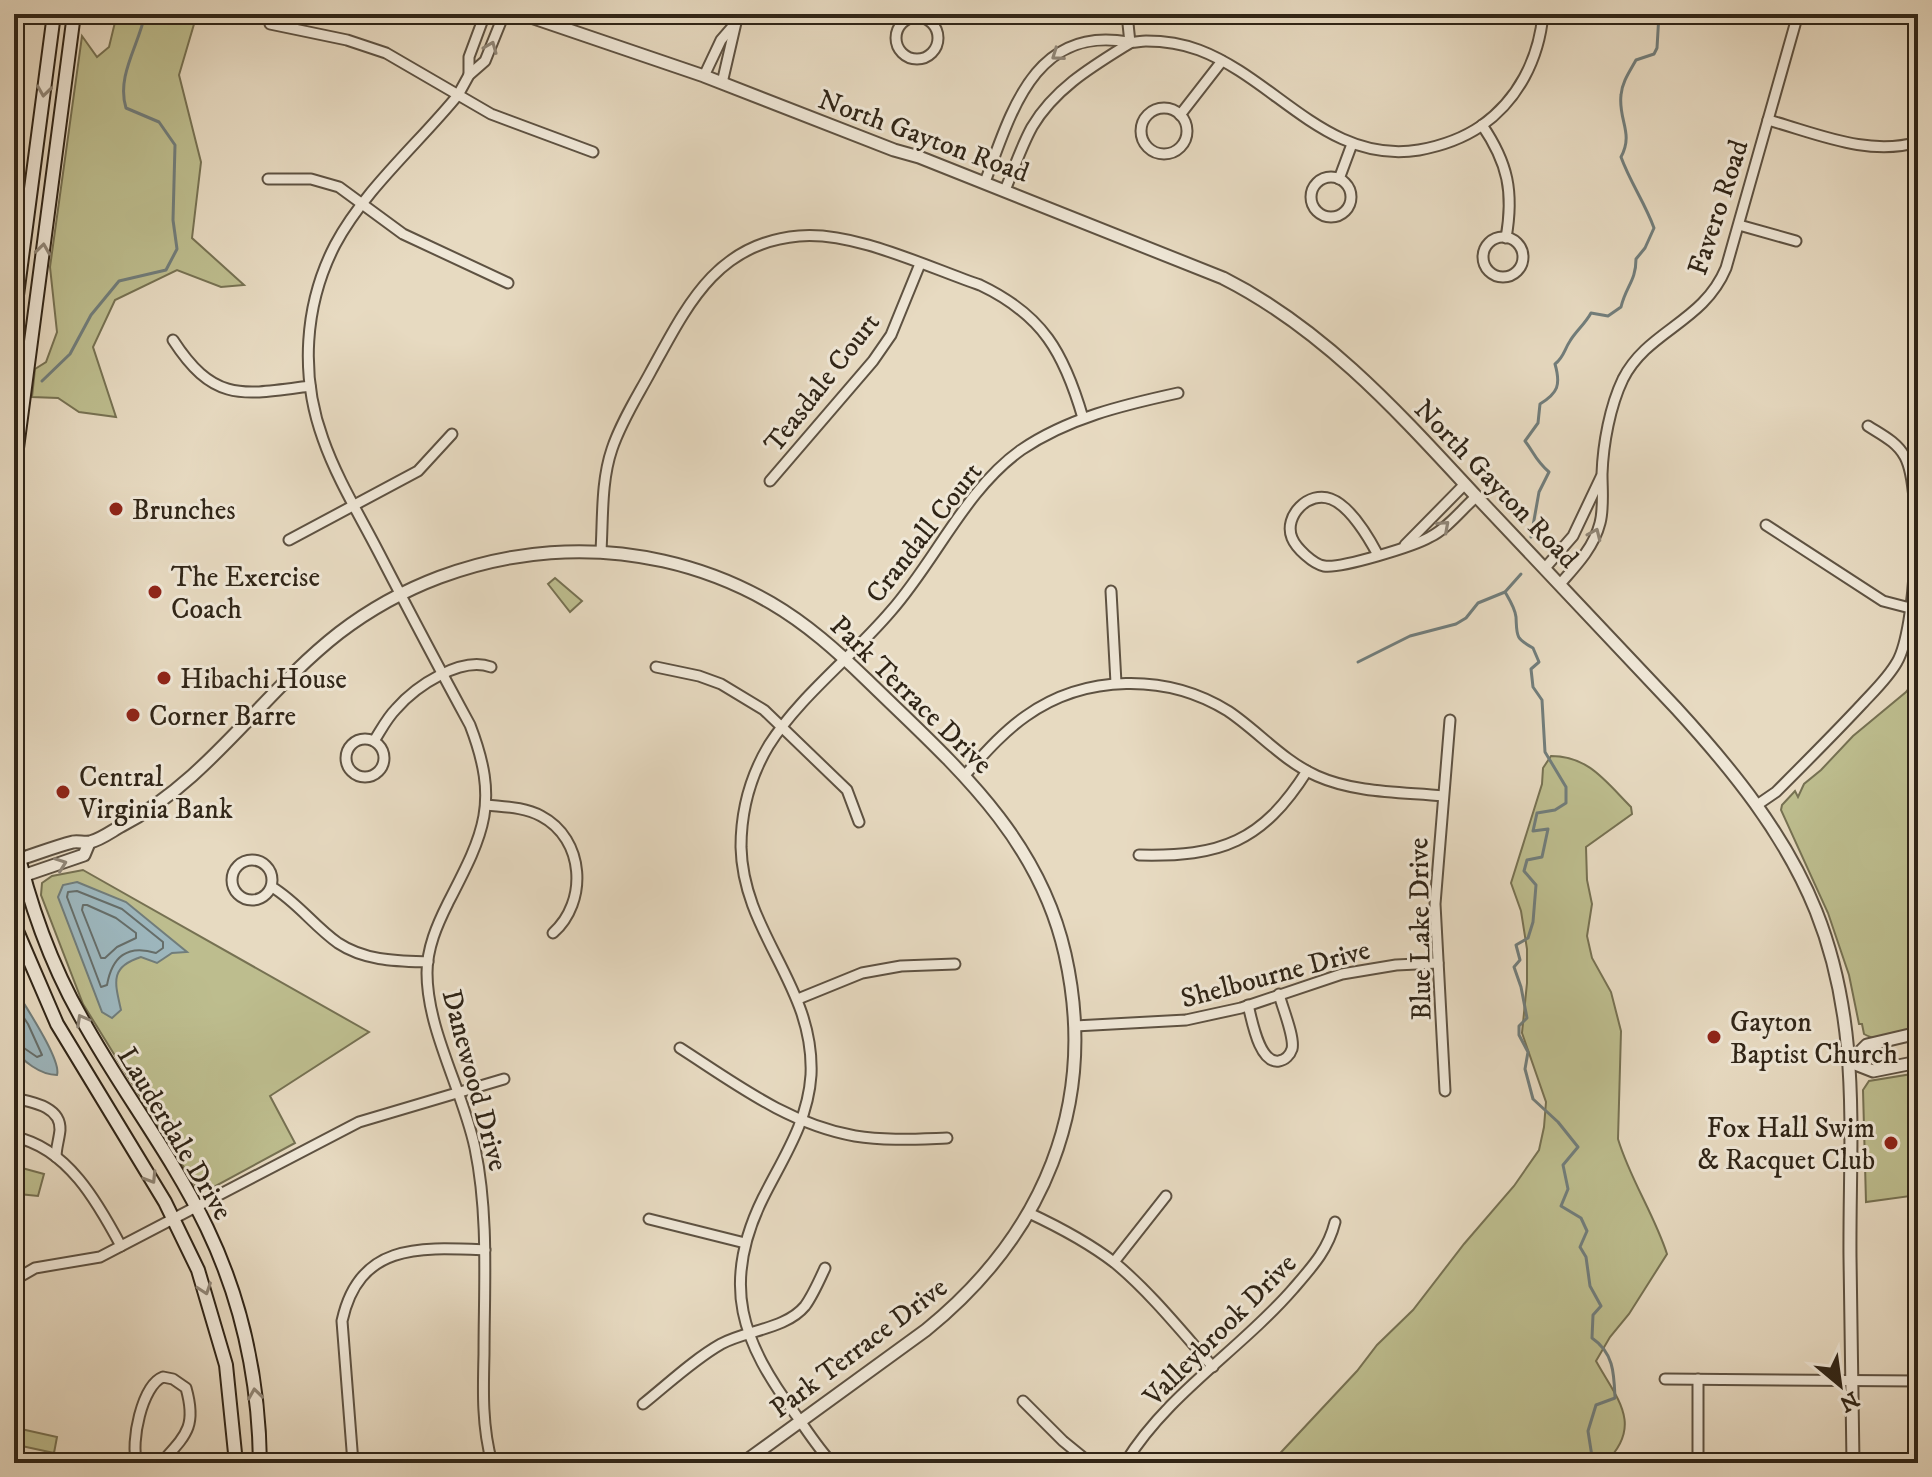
<svg xmlns="http://www.w3.org/2000/svg" width="1932" height="1477" font-family="'IM FELL DW Pica',serif">
<style>
.green{fill:#bdbd8e;stroke:#767152;stroke-width:2}
.water{fill:#9db7be;stroke:#717d7b;stroke-width:2}
.lines{fill:none;stroke-linecap:round;stroke-linejoin:round}
.shore{stroke:#666e6a;stroke-width:2}
.stream{stroke:#717d7b;stroke-width:3}
.minor-casing{stroke:#5e5242;stroke-width:13}
.tertiary-casing{stroke:#5e5242;stroke-width:15}
.secondary-casing{stroke:#302517;stroke-width:16}
.minor{stroke:#efe7d7;stroke-width:9}
.tertiary{stroke:#efe7d7;stroke-width:11}
.secondary{stroke:#efe7d7;stroke-width:12}
.oneway{stroke:#908677}
.poi-dot{fill:#8f2418;stroke:#efe7d7;stroke-width:3}
.labels{text-anchor:middle;stroke-width:6;stroke-linejoin:round;paint-order:stroke}
.street-label{font-size:28px;fill:#302517;stroke:#efe7d7}
.poi-label{font-size:28px;fill:#302517;stroke:#efe7d7;text-anchor:start}
</style>
<rect width="100%" height="100%" fill="#e7dac1"/>
<filter id="stains"><feTurbulence type="fractalNoise" baseFrequency=".0025" numOctaves="4"/><feColorMatrix values="0 0 0 0 .2 0 0 0 0 .09 0 0 0 0 .02 0 0 0 .5 -.17"/></filter>
<radialGradient id="worn" r=".72"><stop offset=".6" stop-color="#630" stop-opacity="0"/><stop offset="1" stop-color="#630" stop-opacity=".3"/></radialGradient>
<g class="green">
<polygon points="117,14 197,14 179,75 201,162 192,238 244,285 221,287 177,270 115,300 93,347 116,417 79,412 58,398 32,397 35,369 46,362 57,332 50,267 82,36 97,57 109,47"/>
<polygon points="555,578 582,601 570,612 548,584"/>
<path d="M1918,676V1028C1902,1033 1880,1044 1864,1034L1862,1024H1859L1849,975L1828,913L1781,810L1782,805L1795,791L1798,797L1804,784L1821,770L1853,736L1906,692Z"/>
<path d="M1551,756C1589,756 1606,782 1631,807L1632,814L1586,847L1587,880L1592,904L1587,936L1592,958L1611,992L1621,1031L1618,1139C1630,1179 1654,1214 1667,1254L1629,1314L1610,1337L1596,1361C1617,1399 1644,1425 1605,1463H1271L1357,1371L1377,1345L1413,1310L1464,1244L1514,1186L1539,1150L1544,1127L1546,1102L1522,1033L1527,983V949L1521,911L1511,883L1542,784L1543,768Z"/>
<polygon points="83,870 369,1032 270,1096 295,1143 212,1188 195,1185 83,1004 41,895 42,883 52,876"/>
<polygon points="1918,1073 1918,1195 1866,1202 1863,1090 1869,1081"/>
<polygon points="22,1168 44,1174 38,1196 19,1194"/>
<polygon points="21,1429 57,1437 54,1453 17,1445"/>
</g>
<g class="water">
<path d="M77,882L126,902L187,952L172,953L157,963L141,957C109,967 115,983 121,1010L112,1018L102,1012L58,897L63,885Z"/>
<path d="M14,987C23,1003 62,1060 57,1075C41,1075 21,1061 14,1047Z"/>
</g>
<g class="lines">
<g class="shore">
<path d="M77,891L122,909L163,942V948L156,953C127,944 112,957 107,985L101,987L67,897L68,892Z"/>
<polygon points="83,905 87,905 116,918 136,933 136,938 117,947 105,958 101,958 82,910"/>
<polyline points="14,1003 28,1024 42,1055 37,1057 21,1046 14,1045"/>
</g>
<g class="stream">
<path d="M42,381L70,354L91,315L119,281L166,270L177,249L173,220L175,145L159,122L126,108C116,76 139,45 145,14"/>
<path d="M1531,537L1539,492L1549,472C1535,460 1535,454 1525,441L1538,423L1540,404C1558,393 1561,385 1555,364C1564,357 1564,350 1570,341C1576,331 1585,324 1591,313L1608,316L1621,307C1626,286 1636,281 1636,259L1645,248L1654,228C1645,203 1630,182 1621,157C1634,133 1618,120 1621,95C1622,82 1630,71 1636,60L1654,54L1657,48L1659,14"/>
<path d="M1505,592C1509,599 1515,608 1516,617C1517,636 1515,638 1533,648L1539,662L1531,669L1533,687L1542,700L1545,752L1566,787V803L1555,810L1537,813L1533,831L1548,829L1542,857L1527,860L1524,871L1536,885L1533,922L1528,938L1516,945L1520,960L1514,967L1521,987L1527,1018L1519,1026V1035L1528,1052L1525,1069L1533,1099L1558,1122L1578,1147L1563,1165L1568,1189L1561,1206L1581,1218L1587,1231L1580,1247L1586,1257L1590,1286L1601,1306L1593,1315L1592,1338C1614,1353 1614,1374 1615,1398L1596,1405L1588,1431L1593,1463"/>
<polyline points="1358,662 1410,636 1456,624 1466,618 1478,603 1505,592 1521,574"/>
</g>
<defs>
<g id="minor">
<polyline points="1127,14 1130,43"/>
<circle cx="917" cy="38" r="21"/>
<polyline points="270,24 347,40 386,53 491,114 593,152"/>
<polyline points="469,75 469,57 485,14"/>
<polyline points="704,76 721,40 734,25"/>
<polyline points="722,83 738,14"/>
<circle cx="1164" cy="131" r="23"/>
<polyline points="1180,115 1222,61"/>
<path d="M1768,120C1816,133 1868,157 1918,142"/>
<path d="M1482,125C1508,163 1514,192 1506,238"/>
<circle cx="1331" cy="197" r="20"/>
<polyline points="268,179 311,179 339,187 403,234 508,283"/>
<polyline points="1339,179 1352,144"/>
<path d="M985,182C1011,113 1034,25 1128,42C1134,43 1139,41 1146,41C1163,41 1183,44 1199,50C1276,79 1328,165 1419,150C1441,146 1462,139 1481,126C1518,100 1539,59 1543,14"/>
<path d="M1005,190C1014,169 1021,147 1032,127C1055,88 1093,66 1130,43"/>
<polyline points="1739,225 1796,241"/>
<circle cx="1503" cy="257" r="20"/>
<path d="M173,340C214,403 242,395 310,386"/>
<polyline points="770,481 873,361 891,335 920,264"/>
<polyline points="1766,525 1883,601 1910,608"/>
<polyline points="289,540 418,471 452,434"/>
<polyline points="1405,545 1465,484"/>
<path d="M601,551C603,518 601,481 612,449C621,422 637,397 650,373C686,308 715,243 799,236C854,231 927,267 980,285C1043,315 1064,353 1083,418"/>
<path d="M1378,555C1369,538 1350,506 1331,499C1309,490 1283,516 1292,538C1296,548 1313,564 1324,566C1340,569 1415,546 1430,537C1448,528 1462,509 1477,496"/>
<polyline points="1545,568 1573,536 1601,477"/>
<path d="M1560,584C1576,566 1594,547 1600,523C1604,508 1602,490 1602,474C1603,444 1610,406 1623,379C1648,330 1703,323 1726,268L1798,14"/>
<polyline points="1111,591 1116,683"/>
<polyline points="656,667 699,676 721,684 764,710 847,790 859,822"/>
<circle cx="365" cy="758" r="19"/>
<path d="M374,741C381,730 387,718 396,709C416,686 461,656 491,667"/>
<path d="M965,775C984,754 1003,732 1026,716C1085,674 1167,673 1228,711C1258,731 1283,761 1317,776C1355,793 1401,792 1443,796"/>
<path d="M487,805C505,807 524,807 541,816C585,839 588,902 553,933"/>
<path d="M1757,805L1776,792C1805,763 1834,734 1862,704C1874,691 1888,678 1897,662C1916,630 1923,491 1905,457C1897,442 1882,435 1868,426"/>
<path d="M1139,855C1221,857 1262,842 1307,771"/>
<circle cx="252" cy="880" r="20"/>
<path d="M272,887C297,902 314,926 338,943C365,961 397,961 428,962"/>
<polyline points="798,999 862,973 901,966 955,964"/>
<path d="M1248,1005C1252,1020 1259,1064 1279,1061C1285,1060 1290,1055 1292,1049C1295,1037 1282,1007 1279,994"/>
<polyline points="1075,1026 1186,1020 1241,1008 1342,974 1396,965 1438,963"/>
<path d="M680,1048C736,1084 788,1124 855,1136C885,1141 917,1139 947,1138"/>
<polyline points="1445,1091 1435,904 1450,720"/>
<path d="M14,1098C31,1102 61,1106 60,1130C59,1140 56,1148 56,1157"/>
<path d="M14,1137C67,1147 98,1203 121,1246"/>
<path d="M1029,1213C1059,1227 1089,1243 1115,1263C1151,1293 1182,1332 1213,1367"/>
<polyline points="649,1219 745,1243"/>
<polyline points="1114,1262 1166,1196"/>
<polyline points="14,1280 35,1268 100,1257 359,1122 504,1079"/>
<polyline points="1665,1379 1918,1381"/>
<polyline points="1698,1379 1698,1463"/>
<polyline points="1023,1401 1063,1441 1090,1463"/>
<path d="M643,1404C668,1384 693,1360 721,1344C747,1330 786,1329 805,1306C813,1295 819,1281 825,1268"/>
<path d="M137,1463C130,1443 142,1385 163,1377L173,1379L186,1388C197,1427 186,1435 161,1463"/>
<path d="M353,1463L342,1321C359,1243 419,1247 485,1250"/>
<path d="M492,1463C482,1427 483,1391 484,1354C484,1286 489,1216 475,1148C463,1091 427,1030 427,973C427,948 437,925 448,903C484,833 500,803 470,725C439,668 409,611 379,553C360,516 337,479 323,439C300,376 304,305 335,245C365,189 418,144 458,95L469,75L485,61L504,14"/>
<path d="M832,1463C818,1448 808,1432 796,1415C742,1342 720,1285 763,1198C783,1158 808,1122 811,1075C815,986 743,934 741,847C741,811 751,775 769,745C800,696 853,656 891,611C936,560 965,490 1021,450C1068,418 1123,405 1178,393"/>
<path d="M1125,1463C1168,1393 1240,1350 1293,1289C1312,1267 1328,1250 1335,1222"/>
</g>
<g id="tertiary">
<path d="M522,14L704,76L894,150L919,157L1223,278C1324,329 1399,413 1475,495C1542,566 1609,637 1676,708C1731,768 1785,834 1816,911C1862,1026 1849,1138 1850,1257C1851,1326 1852,1394 1853,1463"/>
<path d="M14,861C34,855 53,847 73,842C78,841 84,843 90,842C100,840 112,831 121,826C209,780 262,693 339,633C463,538 635,524 771,603C807,624 837,651 867,680C951,762 1038,834 1065,954C1099,1105 1043,1235 926,1330L743,1463"/>
<polyline points="14,879 84,855 89,843"/>
<polyline points="1918,1033 1867,1045 1850,1062 1873,1071 1918,1062"/>
</g>
<g id="secondary">
<polyline points="14,318 54,14"/>
<polyline points="14,471 74,14"/>
<path d="M14,837C28,900 50,963 82,1019C121,1090 172,1155 207,1228C242,1301 259,1382 260,1463"/>
<polyline points="14,924 57,1024 165,1202 198,1270 226,1365 236,1463"/>
</g>
</defs>
<use href="#minor" class="minor-casing"/>
<use href="#tertiary" class="tertiary-casing"/>
<use href="#secondary" class="secondary-casing"/>
<use href="#minor" class="minor"/>
<use href="#tertiary" class="tertiary"/>
<use href="#secondary" class="secondary"/>
</g>
<defs><path id="oneway-chevron" d="M-2-3.5L2.5 0L-2 3.5" fill="none" stroke-width="1.6" stroke-linecap="round" stroke-linejoin="round" transform="scale(2)"/></defs>
<g class="oneway">
<use href="#oneway-chevron" transform="translate(491 47) rotate(-68)"/>
<use href="#oneway-chevron" transform="translate(1057 55) rotate(145)"/>
<use href="#oneway-chevron" transform="translate(44 91) rotate(98)"/>
<use href="#oneway-chevron" transform="translate(43 249) rotate(-82)"/>
<use href="#oneway-chevron" transform="translate(1444 526) rotate(-42)"/>
<use href="#oneway-chevron" transform="translate(1595 534) rotate(-66)"/>
<use href="#oneway-chevron" transform="translate(61 864) rotate(-20)"/>
<use href="#oneway-chevron" transform="translate(82 1020) rotate(-119)"/>
<use href="#oneway-chevron" transform="translate(151 1178) rotate(58)"/>
<use href="#oneway-chevron" transform="translate(205 1289) rotate(71)"/>
<use href="#oneway-chevron" transform="translate(255 1394) rotate(-98)"/>
</g>
<g class="poi-dot">
<circle cx="116" cy="509" r="8"/>
<circle cx="155" cy="592" r="8"/>
<circle cx="164" cy="678" r="8"/>
<circle cx="133" cy="715" r="8"/>
<circle cx="63" cy="792" r="8"/>
<circle cx="1714" cy="1037" r="8"/>
<circle cx="1891" cy="1143" r="8"/>
</g>
<g class="labels">
<g class="street-label">
<text transform="translate(924 135) rotate(20)" y="10">North Gayton Road</text>
<text transform="translate(1717 207) rotate(-72)" y="10">Favero Road</text>
<text transform="translate(821 382) rotate(-52)" y="10">Teasdale Court</text>
<text transform="translate(1497 483) rotate(46)" y="10">North Gayton Road</text>
<text transform="translate(923 532) rotate(-52)" y="10">Crandall Court</text>
<text transform="translate(912 694) rotate(44)" y="10">Park Terrace Drive</text>
<text transform="translate(1419 929) rotate(-91)" y="10">Blue Lake Drive</text>
<text transform="translate(1275 973) rotate(-15)" y="10">Shelbourne Drive</text>
<text transform="translate(476 1080) rotate(75)" y="10">Danewood Drive</text>
<text transform="translate(176 1133) rotate(59)" y="10">Lauderdale Drive</text>
<text transform="translate(1219 1329) rotate(-45)" y="10">Valleybrook Drive</text>
<text transform="translate(858 1347) rotate(-37)" y="10">Park Terrace Drive</text>
</g>
<g class="poi-label">
<text x="132" y="519">Brunches</text>
<text x="171" y="586">The Exercise<tspan x="171" dy="32">Coach</tspan></text>
<text x="180" y="688">Hibachi House</text>
<text x="149" y="725">Corner Barre</text>
<text x="79" y="786">Central<tspan x="79" dy="32">Virginia Bank</tspan></text>
<text x="1730" y="1031">Gayton<tspan x="1730" dy="32">Baptist Church</tspan></text>
<text x="1875" y="1137" text-anchor="end">Fox Hall Swim<tspan x="1875" dy="32">&amp; Racquet Club</tspan></text>
</g>
</g>
<rect width="1932" height="1477" fill="none" stroke="#e7dac1" stroke-width="48"/>
<rect x="16" y="16" width="1900" height="1445" fill="none" stroke="#302517" stroke-width="4"/>
<rect x="24" y="24" width="1884" height="1429" fill="none" stroke="#302517" stroke-width="2"/>
<g transform="translate(1840 1385) rotate(151)" stroke="#efe7d7" stroke-width="6" paint-order="stroke">
<path d="M0-6L14 30L0 20L-14 30Z" fill="#302517"/>
<text y="-12" font-size="22" font-weight="bold" text-anchor="middle" fill="#302517">N</text>
</g>
<rect width="100%" height="100%" filter="url(#stains)"/>
<rect width="100%" height="100%" fill="url(#worn)"/>
</svg>
